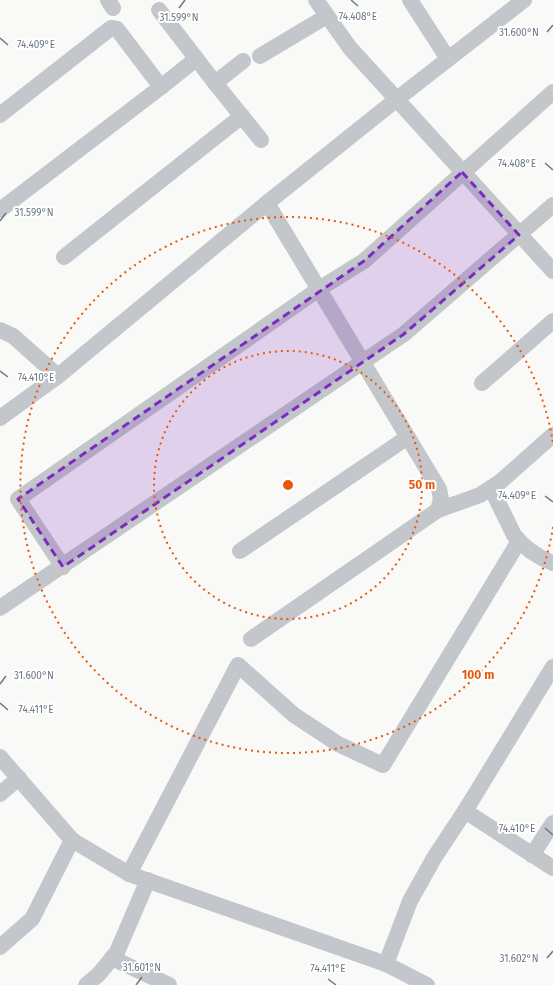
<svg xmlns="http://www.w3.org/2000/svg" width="553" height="985" font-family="'Fira Sans',sans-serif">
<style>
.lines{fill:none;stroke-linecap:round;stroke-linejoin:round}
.street{stroke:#c3c6ca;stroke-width:16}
.marked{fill:#7b2cbf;fill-opacity:0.2;stroke:#7b2cbf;stroke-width:3;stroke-dasharray:8 5;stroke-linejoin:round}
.ticks{fill:none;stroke:#6b7886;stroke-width:1.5}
.ring{fill:none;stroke:#e8590c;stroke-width:2;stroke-dasharray:2 4}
.ticks-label{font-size:10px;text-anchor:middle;fill:#6b7886;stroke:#fff;stroke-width:4;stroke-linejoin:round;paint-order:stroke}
.centre{fill:#e8590c;stroke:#fff;stroke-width:2}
.ring-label{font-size:12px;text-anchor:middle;font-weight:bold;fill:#e8590c;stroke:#fff;stroke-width:4;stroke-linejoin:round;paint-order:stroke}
</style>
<rect width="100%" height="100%" fill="#f9f9f7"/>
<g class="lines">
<g class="street">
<polyline points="108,0 113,8"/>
<polyline points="316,0 350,48 553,271"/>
<polyline points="410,0 448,59"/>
<polyline points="159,10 215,83 261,140"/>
<polyline points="260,56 327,16"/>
<polyline points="215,83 243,61"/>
<polyline points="161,87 196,59"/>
<polyline points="0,115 111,28 117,29 161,87 0,210"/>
<polyline points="64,257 242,116"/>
<polyline points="0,330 13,336 58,376"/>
<polyline points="482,383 553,321"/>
<polyline points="0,418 58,376 267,203 397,99 524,0"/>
<path d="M491,488L514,535C525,549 537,557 553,563"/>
<polyline points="438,510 480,495 500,482 553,435"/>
<polyline points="240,551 408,437"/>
<polyline points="63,567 18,499 319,289 364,261 553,92"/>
<polyline points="0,608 404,334 553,205"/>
<polyline points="251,639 438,510 441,499 439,489 267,203"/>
<polyline points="553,667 465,811 553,868"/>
<polyline points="0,757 72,840 129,874 386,964 427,985"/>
<polyline points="0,794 19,778"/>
<polyline points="532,855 553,823"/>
<polyline points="129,874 238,665 294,715 338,744 383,765 519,541"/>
<polyline points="0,947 32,919 72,840"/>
<polyline points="112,958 169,985"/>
<polyline points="386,964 410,901 434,858 465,811"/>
<polyline points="86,985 99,974 117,952 148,880"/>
</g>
</g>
<path class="marked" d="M462,172L519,235L404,334L63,567L18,499L364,261Z"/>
<path class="ticks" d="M351,0L358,6M179,8L185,0M547,32L553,25M0,38L8,45M545,163L553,170M0,221L6,213M0,371L8,377M545,496L553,502M0,684L6,676M0,703L8,710M545,828L553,835M547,958L553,951M328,979L336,985M136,985L142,977"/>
<g class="ring">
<circle cx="288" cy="485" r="134"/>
<path d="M553 527A268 268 0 1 1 553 443"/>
</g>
<g class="ticks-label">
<text x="358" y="20">74.408°E</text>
<text x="179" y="21">31.599°N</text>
<text x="519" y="36">31.600°N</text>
<text x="36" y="48">74.409°E</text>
<text x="517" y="167">74.408°E</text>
<text x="34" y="216">31.599°N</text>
<text x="36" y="381">74.410°E</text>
<text x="517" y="499">74.409°E</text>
<text x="34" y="679">31.600°N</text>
<text x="36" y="713">74.411°E</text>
<text x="517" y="832">74.410°E</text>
<text x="519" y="962">31.602°N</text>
<text x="142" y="971">31.601°N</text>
<text x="328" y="972">74.411°E</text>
</g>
<circle cx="288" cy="485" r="6" class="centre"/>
<g class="ring-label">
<text x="422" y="489">50 m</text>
<text x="478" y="679">100 m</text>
</g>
</svg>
